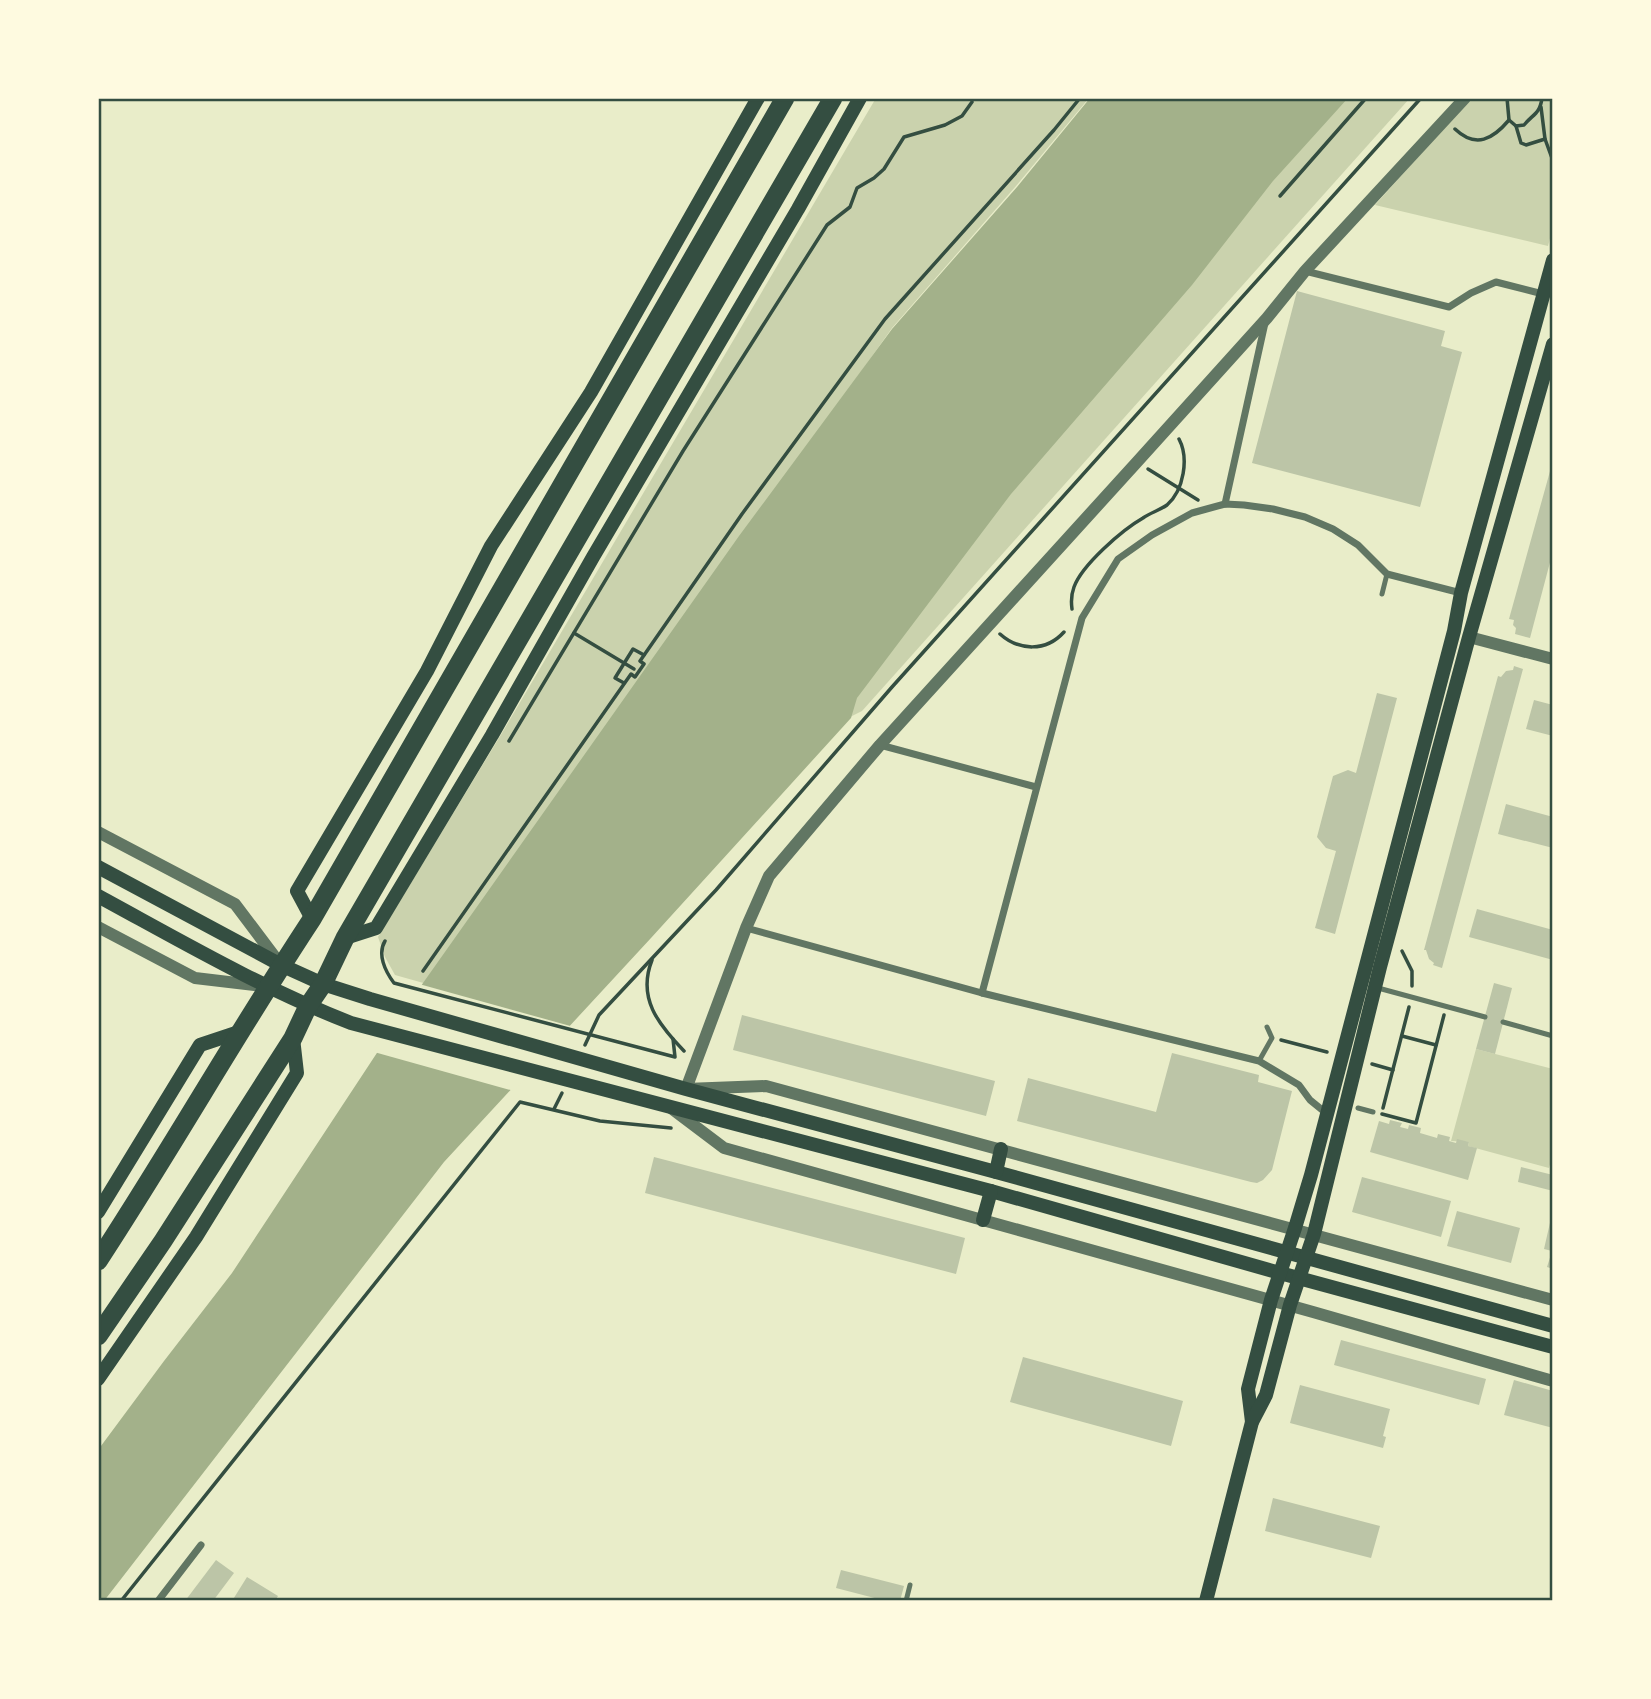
<svg xmlns="http://www.w3.org/2000/svg" width="1651" height="1699" font-family="Roboto,sans-serif">
<style>
.green{fill:#cad2ad}
.water{fill:#a3b18a}
.pier{fill:#e9edc9}
.building{fill:#bcc5a7}
.lines{fill:none;stroke-linecap:round;stroke-linejoin:round}
.path{stroke:#344e41;stroke-width:3.5}
.service{stroke:#617663;stroke-width:5}
.minor{stroke:#617663;stroke-width:7}
.tertiary{stroke:#617663;stroke-width:12}
.secondary{stroke:#344e41;stroke-width:14}
.trunk{stroke:#344e41;stroke-width:19}
.neatline{fill:none;stroke:#344e41;stroke-width:2.5}
</style>
<rect width="100%" height="100%" fill="#e9edc9"/>
<g class="green">
<polygon points="876,98 1089,98 1016,186 892,328 427,984 395,975 385,957 378,937 502,733"/>
<polygon points="1333,98 1410,98 862,711 844,720 852,695 1002,491"/>
<polygon points="1471,98 1553,98 1553,227 1548,246 1375,205"/>
<polygon points="1476,1049 1553,1069 1553,1154 1549,1168 1468,1146 1469,1142 1451,1141"/>
</g>
<polygon class="water" points="1090,98 1348,98 1273,181 1192,285 1011,494 857,698 851,718 651,938 444,1162 104,1601 98,1601 98,1450 164,1361 232,1273 423,983 739,536 892,329 1017,187"/>
<polygon class="pier" points="419,984 574,1027 514,1091 374,1052"/>
<g class="building">
<polygon points="1297,291 1445,331 1441,346 1462,352 1420,507 1252,463"/>
<polygon points="1552,464 1553,551 1530,638 1515,634 1516,628 1513,625 1514,620 1509,619"/>
<polygon points="1514,666 1523,669 1442,968 1433,965 1434,963 1429,959 1426,950 1424,950 1498,676 1501,677 1506,671 1513,670"/>
<polygon points="1377,693 1397,698 1335,934 1315,928 1336,851 1326,848 1317,837 1333,776 1348,770 1356,773"/>
<polygon points="1534,700 1553,705 1553,736 1526,729"/>
<polygon points="1506,804 1553,817 1553,848 1498,834"/>
<polygon points="1477,909 1553,930 1553,960 1469,937"/>
<polygon points="1494,983 1512,988 1495,1054 1476,1049"/>
<polygon points="742,1015 995,1081 986,1116 733,1050"/>
<polygon points="1172,1053 1259,1075 1258,1082 1292,1091 1272,1170 1263,1180 1257,1183 1251,1182 1017,1121 1028,1078 1156,1112"/>
<polygon points="1390,1120 1402,1123 1400,1127 1408,1129 1409,1125 1421,1128 1420,1133 1437,1138 1438,1134 1450,1137 1449,1141 1456,1143 1457,1139 1469,1142 1468,1146 1477,1148 1468,1180 1370,1152 1379,1121 1389,1124"/>
<polygon points="654,1157 965,1238 956,1274 645,1193"/>
<polygon points="1521,1167 1553,1175 1553,1191 1518,1182"/>
<polygon points="1362,1177 1451,1201 1441,1237 1352,1212"/>
<polygon points="1457,1211 1520,1228 1511,1263 1447,1246"/>
<polygon points="1552,1214 1553,1214 1553,1269 1547,1267 1552,1251 1544,1249"/>
<polygon points="1341,1340 1486,1379 1479,1405 1334,1365"/>
<polygon points="1023,1357 1183,1401 1171,1446 1010,1402"/>
<polygon points="1514,1380 1553,1391 1553,1428 1504,1415"/>
<polygon points="1300,1385 1390,1409 1383,1436 1386,1437 1383,1448 1290,1423"/>
<polygon points="1273,1498 1380,1526 1371,1558 1265,1531"/>
<polygon points="216,1560 234,1573 213,1601 185,1601"/>
<polygon points="841,1570 904,1586 900,1601 886,1601 836,1588"/>
<polygon points="247,1577 278,1596 275,1601 232,1601"/>
</g>
<g class="lines">
<g class="path">
<polyline points="1507,98 1509,120"/>
<polyline points="1541,107 1545,139"/>
<polyline points="1516,126 1521,143 1526,145 1545,139 1553,161"/>
<path d="M1455,129C1476,149 1493,139 1509,120L1516,126L1524,125C1533,114 1540,114 1542,98"/>
<polyline points="1280,196 1366,98"/>
<polyline points="1148,469 1198,500"/>
<path d="M1072,609C1071,602 1071,595 1074,587C1082,565 1122,530 1143,518C1150,513 1160,510 1167,505C1184,490 1189,458 1179,439"/>
<polyline points="574,633 634,669"/>
<path d="M1000,634C1019,651 1046,652 1064,632"/>
<polyline points="624,683 615,678 633,649 644,655"/>
<polyline points="509,741 683,451 827,225 850,207 857,188 874,178 884,169 904,137 945,125 962,116 972,102"/>
<path d="M385,941C377,954 385,971 394,983L675,1057L673,1039"/>
<polyline points="1402,951 1412,971 1412,986"/>
<path d="M652,960C637,998 658,1024 684,1051"/>
<polyline points="423,971 631,674 635,677 644,664 640,661 742,514 885,319 1054,130 1080,98"/>
<polyline points="1402,1036 1436,1045"/>
<polyline points="1281,1040 1327,1052"/>
<polyline points="585,1045 599,1015 716,890 892,687 1421,98"/>
<polyline points="1372,1064 1393,1070"/>
<polyline points="1383,1108 1409,1007"/>
<polyline points="554,1109 562,1093"/>
<polyline points="1382,1114 1416,1123 1444,1015"/>
<polyline points="121,1601 520,1102 600,1121 671,1128"/>
</g>
<g class="service">
<polyline points="1382,594 1387,574"/>
<polyline points="1378,988 1485,1017"/>
<polyline points="1503,1022 1553,1036"/>
<polyline points="1259,1061 1272,1038 1267,1027"/>
<polyline points="1358,1108 1373,1112"/>
<polyline points="906,1601 910,1585"/>
</g>
<g class="minor">
<polyline points="1305,271 1449,307 1471,293 1496,282 1543,294"/>
<polyline points="1225,504 1265,323"/>
<polyline points="880,745 1036,787"/>
<polyline points="746,928 982,993 1259,1061 1299,1085 1310,1100 1326,1113"/>
<polyline points="982,993 1082,618 1118,559 1152,535 1192,513 1225,504 1244,505 1273,509 1305,517 1333,529 1358,545 1387,574 1461,593"/>
<polyline points="158,1601 201,1545"/>
</g>
<g class="tertiary">
<polyline points="1465,98 1305,271 1267,318 1137,462 880,745 769,876 746,928 686,1089 766,1086 1553,1300"/>
<polyline points="1469,637 1553,659"/>
<polyline points="98,832 235,904 281,965"/>
<polyline points="98,927 195,978 263,986"/>
<polyline points="671,1108 724,1148 1313,1312 1553,1381"/>
</g>
<g class="secondary">
<polyline points="98,867 281,965 323,984 370,999 686,1089 996,1172 1553,1326"/>
<path d="M98,896C181,941 263,989 351,1023L991,1191L1280,1273L1553,1347"/>
<polyline points="312,919 297,891 427,671 491,546 591,392 758,98"/>
<polyline points="345,938 376,928 492,735 593,557 798,209 860,98"/>
<polyline points="996,1172 1001,1149"/>
<polyline points="98,1212 200,1045 242,1031"/>
<polyline points="983,1220 991,1191"/>
<polyline points="98,1379 196,1237 297,1073 293,1038"/>
<polyline points="1252,1422 1248,1389 1271,1300 1295,1228 1311,1175 1454,631 1461,593 1553,260"/>
<polyline points="1206,1601 1252,1422 1266,1395 1290,1305 1314,1234 1380,967 1469,637 1553,344"/>
</g>
<g class="trunk">
<path d="M98,1261C172,1148 238,1031 312,919L785,98"/>
<polyline points="98,1336 163,1241 293,1038 308,1006 323,984 345,938 833,98"/>
</g>
</g>
<rect width="1651" height="1699" fill="none" stroke="#fefae0" stroke-width="200"/>
<rect x="100" y="100" width="1451" height="1499" class="neatline"/>
</svg>
